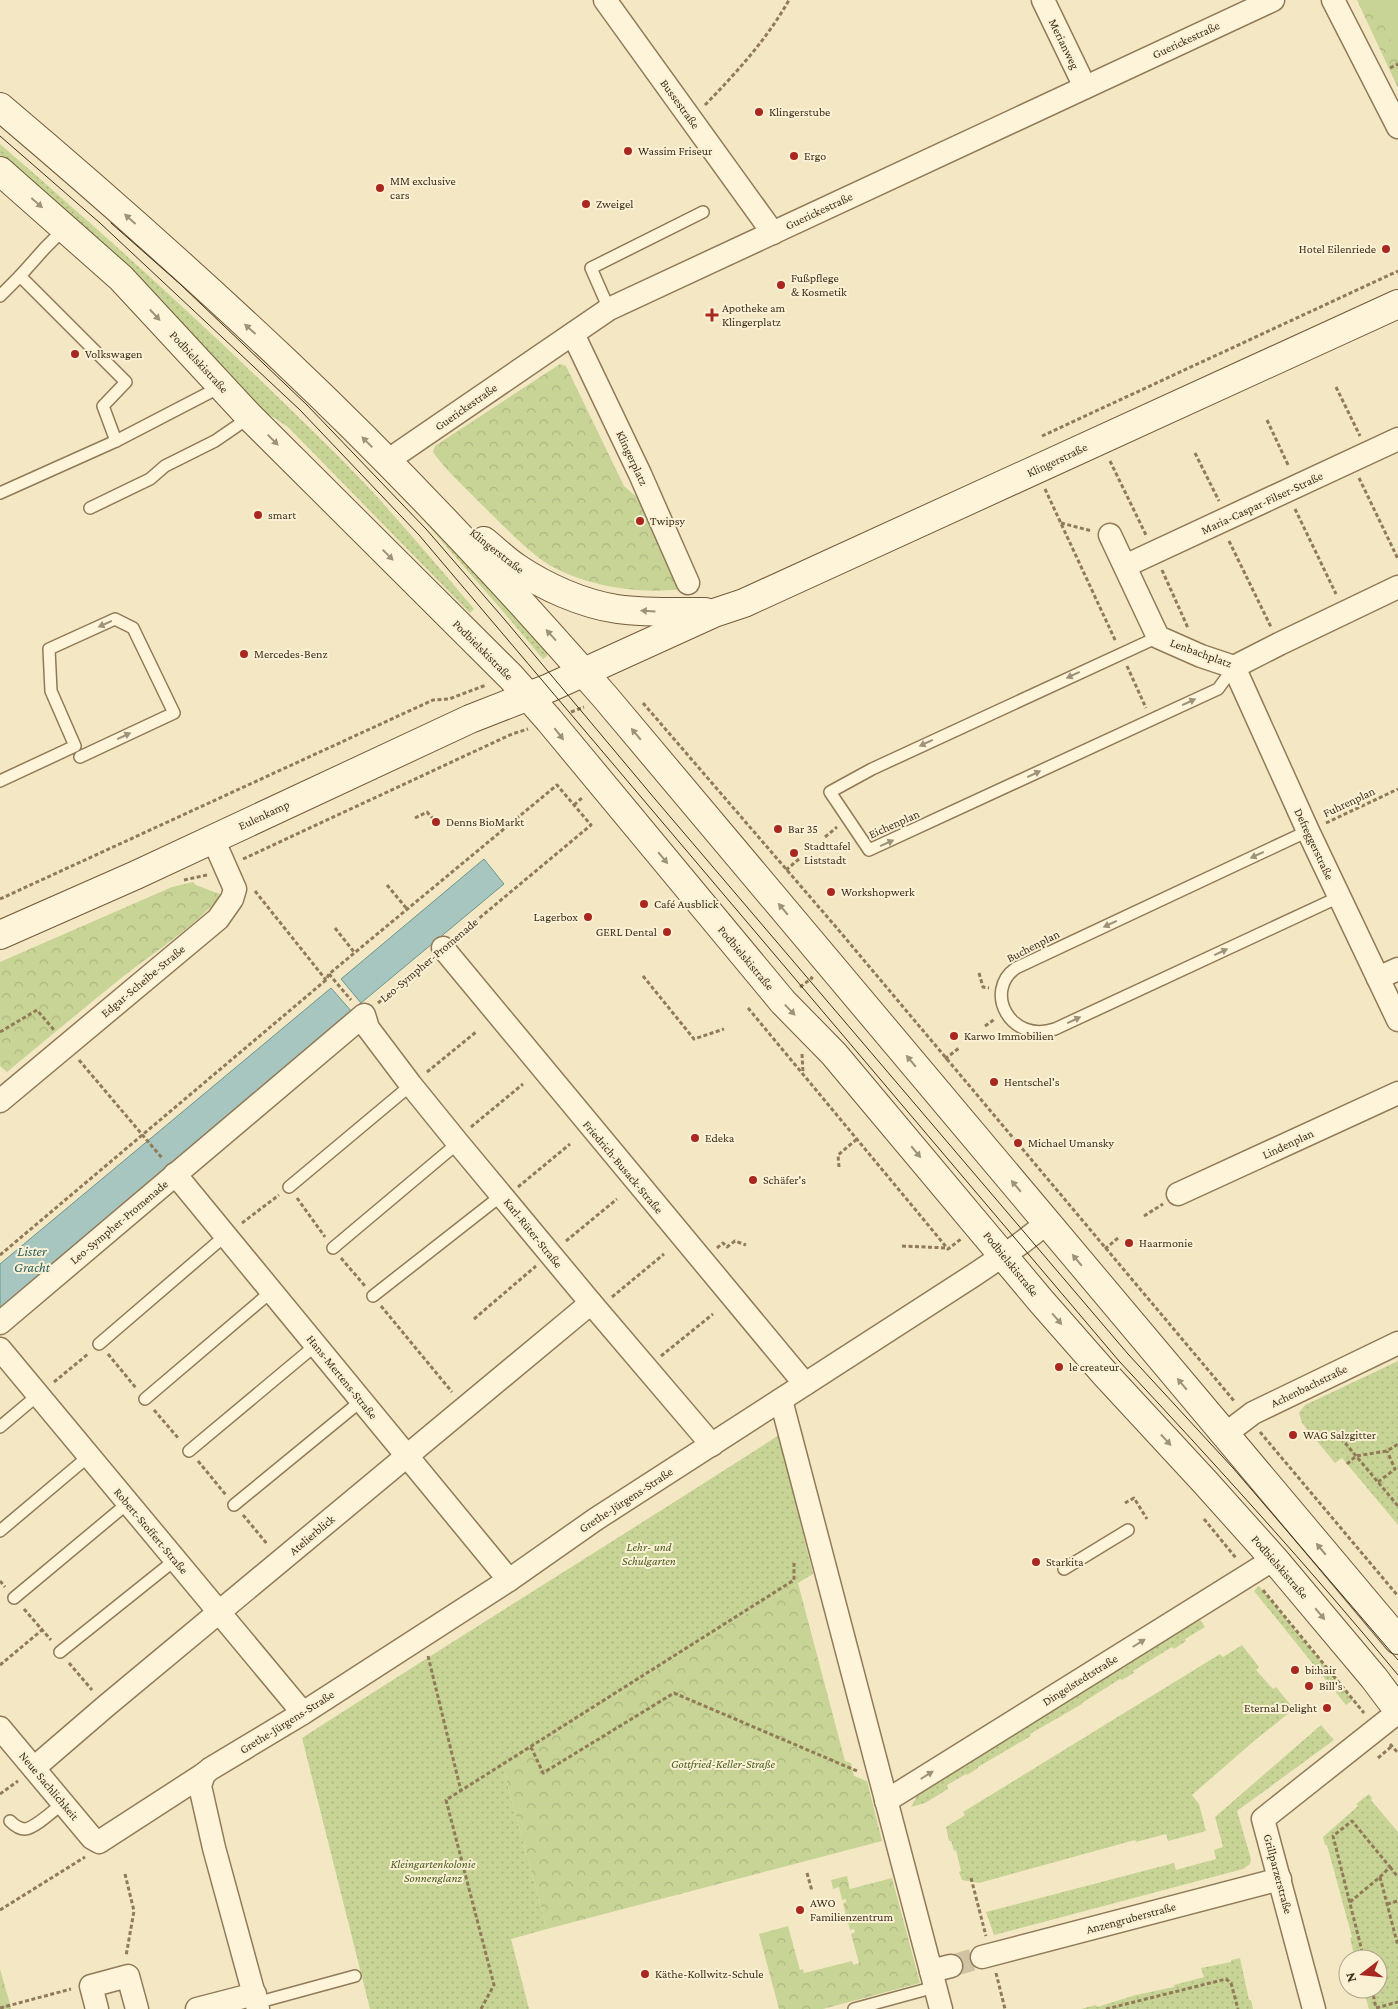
<svg xmlns="http://www.w3.org/2000/svg" width="1398" height="2009" font-family="'Crimson Pro',serif">
<style>
.grass{fill:url(#grass-dots)}
.park{fill:url(#park-crowns)}
.pitch{fill:#c8d496}
.water{fill:#a6c6bf;stroke:#6b968e}
.lines{fill:none;stroke-linecap:round;stroke-linejoin:round}
.street-tunnel{stroke:#d0c3a3;stroke-width:22;stroke-dasharray:22 11;stroke-linecap:butt}
.lane-casing{stroke:#917a57;stroke-width:14}
.street-casing{stroke:#917a57;stroke-width:25}
.secondary-casing{stroke:#735a3a;stroke-width:30}
.path{stroke:#917a57;stroke-width:3;stroke-dasharray:4 2.5;stroke-linecap:butt}
.lane{stroke:#fdf4d9;stroke-width:11}
.street{stroke:#fdf4d9;stroke-width:22}
.secondary{stroke:#fdf4d9;stroke-width:28}
.tram{stroke:#3f301d;stroke-width:1}
.oneway{fill:#9e927b}
.poi-dot{fill:#a8271f;stroke:#faf1d5;stroke-width:2}
.labels{text-anchor:middle;stroke-width:4;stroke-linejoin:round;paint-order:stroke}
.street-label{font-size:12px;fill:#3f301d;stroke:#faf1d5}
.poi-label{font-size:12px;fill:#3f301d;stroke:#faf1d5;text-anchor:start}
.park-label{font-size:12px;font-style:italic;fill:#4b5e21;stroke:#faf1d5}
.water-label{font-size:14px;font-style:italic;fill:#2b6161;stroke:#faf1d5}
</style>
<defs>
<pattern id="grass-dots" width="8" height="8" patternUnits="userSpaceOnUse" patternTransform="scale(1.25)"><rect width="8" height="8" fill="#c8d496"/><path d="M2 2h.1M6 6h.1" fill="none" stroke="#adb681" stroke-width="1.8" stroke-linecap="round"/></pattern>
<pattern id="park-crowns" width="20" height="18" patternUnits="userSpaceOnUse" patternTransform="scale(1.25)"><rect width="20" height="18" fill="#c8d496"/><path d="M2 6a3 3 0 1 1 6 0M12 15a3 3 0 1 1 6 0" fill="none" stroke="#adb681"/></pattern>
</defs>
<rect width="100%" height="100%" fill="#f4e8c4"/>
<g class="grass">
<path d="M0,144C118,246 233,351 344,462C390,509 432,559 474,609L470,613L288,427L262,410L91,234L0,155Z"/>
<polygon points="215,313 313,400 548,649 547,656 543,659 507,616 404,498 357,450"/>
<polygon points="1398,1361 1398,1525 1342,1458 1335,1463 1302,1423 1299,1413 1305,1405"/>
<path d="M779,1435L813,1574L711,1635L503,1768L547,1929L511,1939L529,2009H370L302,1738C460,1636 621,1537 779,1435Z"/>
<polygon points="1259,1586 1353,1700 1346,1705 1254,1591"/>
<polygon points="1199,1618 1205,1627 1185,1639 1186,1641 1174,1649 1172,1647 1133,1671 1134,1673 1122,1680 1120,1679 1082,1703 1082,1704 1030,1734 1031,1736 978,1767 978,1768 967,1775 966,1774 947,1785 948,1789 925,1803 911,1807 919,1792"/>
<polygon points="1242,1645 1259,1667 1256,1670 1273,1689 1276,1687 1294,1709 1254,1741 1192,1795 1199,1804 1206,1831 1168,1841 1166,1834 1136,1842 1135,1840 979,1883 962,1880 959,1872 961,1871 956,1850 954,1851 951,1841 949,1841 946,1827 965,1815 963,1812 1220,1654 1223,1657"/>
<polygon points="1321,1725 1334,1740 1237,1811 1251,1859 1250,1864 1243,1869 994,1935 986,1912 1174,1863 1176,1870 1216,1859 1214,1850 1223,1847 1215,1817"/>
<polygon points="1369,1794 1372,1798 1371,1800 1398,1832 1398,2009 1369,2009 1363,1989 1378,1989 1378,1959 1355,1959 1350,1938 1352,1937 1327,1845 1325,1845 1323,1837 1358,1806 1356,1804"/>
<polygon points="1240,1958 1249,2000 1251,2000 1253,2009 1081,2009 1096,2005 1097,2007 1136,1995 1174,1987 1174,1985 1204,1977 1201,1968 1231,1962 1231,1960"/>
</g>
<g class="park">
<polygon points="1357,0 1398,0 1398,88"/>
<path d="M560,364L566,366L624,486L640,500L682,589C638,595 575,585 539,558C518,542 499,521 480,503C464,486 446,471 433,452L435,446Z"/>
<path d="M193,882L196,885L222,895C194,927 157,950 125,975C85,1007 46,1040 7,1072L0,1066V962L172,887Z"/>
<polygon points="798,1583 845,1761 851,1763 854,1776 867,1781 882,1841 547,1929 503,1768 711,1635"/>
<polygon points="847,1876 850,1889 892,1878 920,1983 823,2009 779,2009 759,1934 788,1926 800,1970 803,1969 804,1973 852,1961 853,1965 859,1963 851,1934 855,1932 854,1929 850,1930 843,1903 846,1902 846,1899 842,1900 839,1887 833,1889 831,1880"/>
<polygon points="0,1969 10,2004 11,2009 0,2009"/>
</g>
<polygon class="pitch" points="1372,0 1398,0 1398,56"/>
<g class="water">
<polygon points="484,859 504,884 361,1003 341,979"/>
<polygon points="331,988 353,1013 0,1308 0,1264"/>
</g>
<g class="lines">
<polyline class="street-tunnel" points="951,1966 982,1957"/>
<defs>
<g id="lane">
<polyline points="65,228 45,248 20,276 126,382 103,406 116,441 222,386"/>
<polyline points="0,296 20,276"/>
<polyline points="609,309 591,268 703,212"/>
<polyline points="0,493 116,441"/>
<polyline points="90,508 150,479 165,466 215,441 250,417"/>
<polyline points="1158,637 872,769 830,792 869,850 1218,689 1234,667"/>
<polyline points="0,781 75,746 51,691 49,649 115,619 133,628 174,713 80,757"/>
<path d="M1308,831L1016,968C983,991 1010,1044 1055,1029L1339,897"/>
<polyline points="289,1187 411,1085"/>
<polyline points="333,1248 458,1143"/>
<polyline points="373,1296 502,1195"/>
<polyline points="99,1344 226,1235"/>
<polyline points="145,1399 272,1291"/>
<polyline points="0,1427 38,1395"/>
<polyline points="189,1451 316,1345"/>
<polyline points="234,1505 361,1401"/>
<polyline points="0,1531 89,1456"/>
<polyline points="1064,1569 1128,1530"/>
<polyline points="14,1598 128,1503"/>
<polyline points="60,1652 175,1560"/>
<path d="M10,1821C14,1825 19,1829 25,1829C35,1828 54,1810 63,1803"/>
<polyline points="256,2003 355,1976"/>
<polyline points="854,2009 935,1987"/>
</g>
<g id="street">
<polyline points="605,0 773,233"/>
<polyline points="1043,0 1085,87"/>
<polyline points="1333,0 1398,127"/>
<polyline points="573,334 640,474 688,583"/>
<polyline points="387,461 609,309 1273,0"/>
<polyline points="1110,535 1158,637 1201,656 1234,667 1279,644 1398,587"/>
<polyline points="1125,566 1398,439"/>
<polyline points="1234,667 1308,831 1398,1020"/>
<polyline points="443,948 805,1384"/>
<polyline points="1378,978 1398,969"/>
<polyline points="0,1101 218,919 232,899 235,889 213,839"/>
<polyline points="175,1174 509,1580"/>
<polyline points="1178,1194 1398,1093"/>
<polyline points="0,1323 364,1015 368,1028 411,1085 458,1143 591,1303 712,1445"/>
<polyline points="0,1349 303,1713"/>
<polyline points="781,1400 941,2009"/>
<polyline points="1224,1435 1253,1413 1398,1343"/>
<polyline points="0,1728 92,1838 99,1842 204,1774"/>
<polyline points="34,1768 106,1706 591,1303"/>
<polyline points="886,1801 1274,1559"/>
<polyline points="982,1957 1280,1879"/>
<polyline points="931,1971 951,1966"/>
<polyline points="97,2009 91,1986 128,1976 137,2009"/>
<polyline points="197,2009 255,1994"/>
<polyline points="258,2009 214,1848 200,1786 204,1774 210,1769 303,1713 509,1580 596,1519 974,1275 1020,1244 1047,1223"/>
<polyline points="1314,2009 1263,1819 1398,1712"/>
</g>
<g id="secondary">
<path d="M0,107C97,189 193,274 286,362C398,468 504,581 606,698L1398,1640"/>
<polyline points="0,171 121,278 250,417 511,677 549,720 783,1002 834,1054 1041,1301 1106,1375 1205,1482 1274,1559 1374,1678 1398,1710"/>
<path d="M484,541C495,550 505,560 517,568C545,587 583,604 617,609C646,613 676,612 705,612"/>
<polyline points="0,935 136,875 470,719 549,688 714,613 744,603 1398,304"/>
</g>
</defs>
<use href="#lane" class="lane-casing"/>
<use href="#street" class="street-casing"/>
<use href="#secondary" class="secondary-casing"/>
<g class="path">
<polyline points="1390,68 1398,64"/>
<path d="M705,105C737,72 767,39 789,0"/>
<polyline points="1336,387 1360,436"/>
<polyline points="1267,420 1289,467"/>
<polyline points="1042,436 1398,271"/>
<polyline points="1195,453 1219,501"/>
<polyline points="1110,461 1146,535"/>
<polyline points="1359,478 1398,559"/>
<polyline points="1045,489 1116,642"/>
<polyline points="1295,509 1336,594"/>
<polyline points="1061,523 1092,531"/>
<polyline points="1229,541 1271,627"/>
<polyline points="1162,570 1188,628"/>
<polyline points="1127,666 1146,708"/>
<polyline points="643,703 836,927 1235,1402"/>
<polyline points="571,712 584,707"/>
<polyline points="574,805 583,797"/>
<polyline points="415,818 427,812 435,821"/>
<polyline points="1326,823 1398,789"/>
<polyline points="825,837 837,827"/>
<polyline points="243,859 512,734 528,729"/>
<polyline points="786,870 799,859"/>
<polyline points="184,880 207,875"/>
<polyline points="387,885 407,909"/>
<polyline points="255,891 326,980"/>
<polyline points="0,899 433,700 449,699 486,685"/>
<polyline points="335,928 354,952"/>
<polyline points="979,973 983,987 989,988"/>
<polyline points="329,974 351,1000"/>
<polyline points="643,976 694,1039 724,1029"/>
<polyline points="800,987 812,978 810,977"/>
<polyline points="378,1003 429,960"/>
<polyline points="748,1008 948,1249 961,1239"/>
<polyline points="985,1026 995,1019"/>
<polyline points="0,1032 37,1010 54,1030"/>
<polyline points="802,1054 803,1073"/>
<polyline points="945,1059 959,1048"/>
<polyline points="79,1060 162,1158"/>
<polyline points="427,1072 476,1032"/>
<polyline points="471,1127 523,1084"/>
<polyline points="839,1167 838,1155 857,1139"/>
<polyline points="518,1187 570,1144"/>
<polyline points="297,1198 325,1237"/>
<polyline points="1144,1216 1163,1204"/>
<polyline points="242,1223 279,1195"/>
<polyline points="566,1241 617,1199"/>
<polyline points="902,1246 947,1248"/>
<polyline points="717,1248 723,1243 727,1247 735,1241 746,1245"/>
<polyline points="1105,1249 1118,1238"/>
<polyline points="0,1255 326,980 329,974 557,785 591,825 459,935"/>
<polyline points="341,1258 365,1286"/>
<polyline points="612,1297 664,1254"/>
<polyline points="381,1306 452,1392"/>
<polyline points="474,1319 536,1266"/>
<polyline points="108,1354 136,1388"/>
<polyline points="661,1356 713,1314"/>
<polyline points="54,1382 88,1354"/>
<polyline points="154,1410 179,1439"/>
<polyline points="1260,1432 1398,1596"/>
<polyline points="1341,1438 1398,1506"/>
<polyline points="198,1461 226,1495"/>
<polyline points="1347,1464 1356,1456 1387,1451 1398,1444"/>
<polyline points="1378,1482 1395,1469 1387,1451"/>
<polyline points="1125,1503 1134,1498 1147,1519"/>
<polyline points="243,1515 268,1545"/>
<polyline points="1204,1519 1236,1558"/>
<polyline points="0,1581 5,1587"/>
<polyline points="1263,1590 1364,1713"/>
<polyline points="24,1609 51,1640"/>
<polyline points="428,1656 461,1791"/>
<polyline points="69,1663 92,1690"/>
<polyline points="0,1665 42,1630"/>
<polyline points="1390,1744 1398,1753"/>
<polyline points="530,1748 532,1749 543,1773 674,1693 857,1771"/>
<polyline points="1378,1758 1392,1746"/>
<polyline points="0,1794 18,1781"/>
<polyline points="1390,1867 1398,1877"/>
<polyline points="807,1873 812,1891"/>
<polyline points="125,1874 134,1911 126,1956"/>
<polyline points="971,1878 986,1936"/>
<polyline points="1350,1902 1380,1877 1398,1946"/>
<polyline points="1387,1904 1398,1901"/>
<polyline points="0,1910 85,1857"/>
<polyline points="1364,1959 1333,1836 1352,1821 1390,1867 1380,1877"/>
<polyline points="996,1973 1005,2009"/>
<polyline points="1372,1989 1376,2008 1398,2002"/>
<polyline points="0,2008 71,1989"/>
<polyline points="481,2009 494,1985 446,1800 794,1580 794,1563"/>
<polyline points="1106,2009 1226,1979 1231,1983 1238,2009"/>
</g>
<use href="#lane" class="lane"/>
<use href="#street" class="street"/>
<use href="#secondary" class="secondary"/>
<g class="tram">
<path d="M0,136L100,223L300,410L419,535L1119,1361C1215,1464 1309,1567 1398,1675"/>
<polyline points="111,223 180,284 307,405 426,529 505,620 655,799 1128,1354 1233,1468 1398,1660"/>
</g>
</g>
<defs><path id="oneway-solid" d="M-6-.8H1V-3.2L6.5 0L1 3.2V.8H-6Z" transform="scale(1.25)"/></defs>
<g class="oneway">
<use href="#oneway-solid" transform="translate(37 203) rotate(41)"/>
<use href="#oneway-solid" transform="translate(130 219) rotate(-138)"/>
<use href="#oneway-solid" transform="translate(155 315) rotate(47)"/>
<use href="#oneway-solid" transform="translate(250 329) rotate(-138)"/>
<use href="#oneway-solid" transform="translate(273 440) rotate(45)"/>
<use href="#oneway-solid" transform="translate(367 442) rotate(-135)"/>
<use href="#oneway-solid" transform="translate(388 555) rotate(45)"/>
<use href="#oneway-solid" transform="translate(648 611) rotate(-176)"/>
<use href="#oneway-solid" transform="translate(105 624) rotate(156)"/>
<use href="#oneway-solid" transform="translate(551 635) rotate(-132)"/>
<use href="#oneway-solid" transform="translate(1073 675) rotate(155)"/>
<use href="#oneway-solid" transform="translate(1189 702) rotate(-25)"/>
<use href="#oneway-solid" transform="translate(559 734) rotate(52)"/>
<use href="#oneway-solid" transform="translate(636 734) rotate(-130)"/>
<use href="#oneway-solid" transform="translate(124 736) rotate(-25)"/>
<use href="#oneway-solid" transform="translate(926 743) rotate(155)"/>
<use href="#oneway-solid" transform="translate(1034 774) rotate(-25)"/>
<use href="#oneway-solid" transform="translate(887 843) rotate(-24)"/>
<use href="#oneway-solid" transform="translate(1257 855) rotate(155)"/>
<use href="#oneway-solid" transform="translate(663 858) rotate(50)"/>
<use href="#oneway-solid" transform="translate(783 909) rotate(-130)"/>
<use href="#oneway-solid" transform="translate(1110 924) rotate(155)"/>
<use href="#oneway-solid" transform="translate(1221 952) rotate(-25)"/>
<use href="#oneway-solid" transform="translate(790 1010) rotate(46)"/>
<use href="#oneway-solid" transform="translate(1074 1020) rotate(-25)"/>
<use href="#oneway-solid" transform="translate(911 1061) rotate(-130)"/>
<use href="#oneway-solid" transform="translate(916 1152) rotate(50)"/>
<use href="#oneway-solid" transform="translate(1016 1186) rotate(-130)"/>
<use href="#oneway-solid" transform="translate(1077 1260) rotate(-130)"/>
<use href="#oneway-solid" transform="translate(1057 1319) rotate(49)"/>
<use href="#oneway-solid" transform="translate(1182 1384) rotate(-130)"/>
<use href="#oneway-solid" transform="translate(1166 1440) rotate(47)"/>
<use href="#oneway-solid" transform="translate(1321 1549) rotate(-130)"/>
<use href="#oneway-solid" transform="translate(1320 1614) rotate(50)"/>
<use href="#oneway-solid" transform="translate(1139 1643) rotate(-32)"/>
<use href="#oneway-solid" transform="translate(927 1775) rotate(-32)"/>
</g>
<g class="poi-dot">
<circle cx="759" cy="112" r="5"/>
<circle cx="628" cy="151" r="5"/>
<circle cx="794" cy="156" r="5"/>
<circle cx="380" cy="188" r="5"/>
<circle cx="586" cy="204" r="5"/>
<circle cx="1386" cy="249" r="5"/>
<circle cx="781" cy="285" r="5"/>
<path d="M709.5 307.5h5v5h5v5h-5v5h-5v-5h-5v-5h5z"/>
<circle cx="75" cy="354" r="5"/>
<circle cx="258" cy="515" r="5"/>
<circle cx="640" cy="521" r="5"/>
<circle cx="244" cy="654" r="5"/>
<circle cx="436" cy="822" r="5"/>
<circle cx="778" cy="829" r="5"/>
<circle cx="794" cy="853" r="5"/>
<circle cx="831" cy="892" r="5"/>
<circle cx="644" cy="904" r="5"/>
<circle cx="588" cy="917" r="5"/>
<circle cx="667" cy="932" r="5"/>
<circle cx="954" cy="1036" r="5"/>
<circle cx="994" cy="1082" r="5"/>
<circle cx="695" cy="1138" r="5"/>
<circle cx="1018" cy="1143" r="5"/>
<circle cx="753" cy="1180" r="5"/>
<circle cx="1129" cy="1243" r="5"/>
<circle cx="1059" cy="1367" r="5"/>
<circle cx="1293" cy="1435" r="5"/>
<circle cx="1036" cy="1562" r="5"/>
<circle cx="1295" cy="1670" r="5"/>
<circle cx="1309" cy="1686" r="5"/>
<circle cx="1327" cy="1708" r="5"/>
<circle cx="800" cy="1910" r="5"/>
<circle cx="645" cy="1974" r="5"/>
</g>
<g class="labels">
<g class="street-label">
<text transform="translate(1186 40) rotate(-25)" y="4">Guerickestraße</text>
<text transform="translate(1064 44) rotate(64)" y="4">Merianweg</text>
<text transform="translate(680 104) rotate(54)" y="4">Bussestraße</text>
<text transform="translate(819 211) rotate(-25)" y="4">Guerickestraße</text>
<text transform="translate(199 362) rotate(47)" y="4">Podbielskistraße</text>
<text transform="translate(466 407) rotate(-35)" y="4">Guerickestraße</text>
<text transform="translate(632 458) rotate(65)" y="4">Klingerplatz</text>
<text transform="translate(1057 460) rotate(-25)" y="4">Klingerstraße</text>
<text transform="translate(1262 503) rotate(-25)" y="4">Maria-Caspar-Filser-Straße</text>
<text transform="translate(497 551) rotate(38)" y="4">Klingerstraße</text>
<text transform="translate(483 650) rotate(45)" y="4">Podbielskistraße</text>
<text transform="translate(1201 653) rotate(20)" y="4">Lenbachplatz</text>
<text transform="translate(1349 802) rotate(-25)" y="4">Fuhrenplan</text>
<text transform="translate(264 815) rotate(-25)" y="4">Eulenkamp</text>
<text transform="translate(894 824) rotate(-24)" y="4">Eichenplan</text>
<text transform="translate(1314 844) rotate(65)" y="4">Defreggerstraße</text>
<text transform="translate(1033 946) rotate(-27)" y="4">Buchenplan</text>
<text transform="translate(746 958) rotate(50)" y="4">Podbielskistraße</text>
<text transform="translate(429 960) rotate(-40)" y="4">Leo-Sympher-Promenade</text>
<text transform="translate(143 981) rotate(-40)" y="4">Edgar-Scheibe-Straße</text>
<text transform="translate(1288 1144) rotate(-25)" y="4">Lindenplan</text>
<text transform="translate(623 1167) rotate(50)" y="4">Friedrich-Busack-Straße</text>
<text transform="translate(119 1222) rotate(-40)" y="4">Leo-Sympher-Promenade</text>
<text transform="translate(533 1233) rotate(51)" y="4">Karl-Rüter-Straße</text>
<text transform="translate(1011 1264) rotate(51)" y="4">Podbielskistraße</text>
<text transform="translate(342 1377) rotate(51)" y="4">Hans-Mertens-Straße</text>
<text transform="translate(1309 1386) rotate(-26)" y="4">Achenbachstraße</text>
<text transform="translate(626 1500) rotate(-33)" y="4">Grethe-Jürgens-Straße</text>
<text transform="translate(151 1531) rotate(50)" y="4">Robert-Stoffert-Straße</text>
<text transform="translate(312 1535) rotate(-40)" y="4">Atelierblick</text>
<text transform="translate(1280 1567) rotate(49)" y="4">Podbielskistraße</text>
<text transform="translate(1080 1680) rotate(-32)" y="4">Dingelstedtstraße</text>
<text transform="translate(287 1722) rotate(-32)" y="4">Grethe-Jürgens-Straße</text>
<text transform="translate(49 1786) rotate(50)" y="4">Neue Sachlichkeit</text>
<text transform="translate(1278 1874) rotate(75)" y="4">Grillparzerstraße</text>
<text transform="translate(1131 1918) rotate(-15)" y="4">Anzengruberstraße</text>
</g>
<g class="poi-label">
<text x="769" y="116">Klingerstube</text>
<text x="638" y="155">Wassim Friseur</text>
<text x="804" y="160">Ergo</text>
<text x="390" y="185">MM exclusive<tspan x="390" dy="14">cars</tspan></text>
<text x="596" y="208">Zweigel</text>
<text x="1376" y="253" text-anchor="end">Hotel Eilenriede</text>
<text x="791" y="282">Fußpflege<tspan x="791" dy="14">&amp; Kosmetik</tspan></text>
<text x="722" y="312">Apotheke am<tspan x="722" dy="14">Klingerplatz</tspan></text>
<text x="85" y="358">Volkswagen</text>
<text x="268" y="519">smart</text>
<text x="650" y="525">Twipsy</text>
<text x="254" y="658">Mercedes-Benz</text>
<text x="446" y="826">Denns BioMarkt</text>
<text x="788" y="833">Bar 35</text>
<text x="804" y="850">Stadttafel<tspan x="804" dy="14">Liststadt</tspan></text>
<text x="841" y="896">Workshopwerk</text>
<text x="654" y="908">Café Ausblick</text>
<text x="578" y="921" text-anchor="end">Lagerbox</text>
<text x="657" y="936" text-anchor="end">GERL Dental</text>
<text x="964" y="1040">Karwo Immobilien</text>
<text x="1004" y="1086">Hentschel's</text>
<text x="705" y="1142">Edeka</text>
<text x="1028" y="1147">Michael Umansky</text>
<text x="763" y="1184">Schäfer's</text>
<text x="1139" y="1247">Haarmonie</text>
<text x="1069" y="1371">le createur</text>
<text x="1303" y="1439">WAG Salzgitter</text>
<text x="1046" y="1566">Starkita</text>
<text x="1305" y="1674">bi:hair</text>
<text x="1319" y="1690">Bill's</text>
<text x="1317" y="1712" text-anchor="end">Eternal Delight</text>
<text x="810" y="1907">AWO<tspan x="810" dy="14">Familienzentrum</tspan></text>
<text x="655" y="1978">Käthe-Kollwitz-Schule</text>
</g>
<g class="park-label">
<text x="649" y="1551">Lehr- und<tspan x="649" dy="14">Schulgarten</tspan></text>
<text x="723" y="1768">Gottfried-Keller-Straße</text>
<text x="433" y="1868">Kleingartenkolonie<tspan x="433" dy="14">Sonnenglanz</tspan></text>
</g>
<g class="water-label">
<text x="32" y="1256">Lister<tspan x="32" dy="16">Gracht</tspan></text>
</g>
</g>
<g transform="translate(1363 1974) rotate(254)"><circle r="24" fill="#faf1d5" stroke="#afa48b"/>
<path d="M0-4L9 19L0 12L-9 19Z" fill="#a8271f"/>
<text y="-8" font-size="14" font-weight="bold" text-anchor="middle" fill="#3f301d">N</text>
</g>
</svg>
